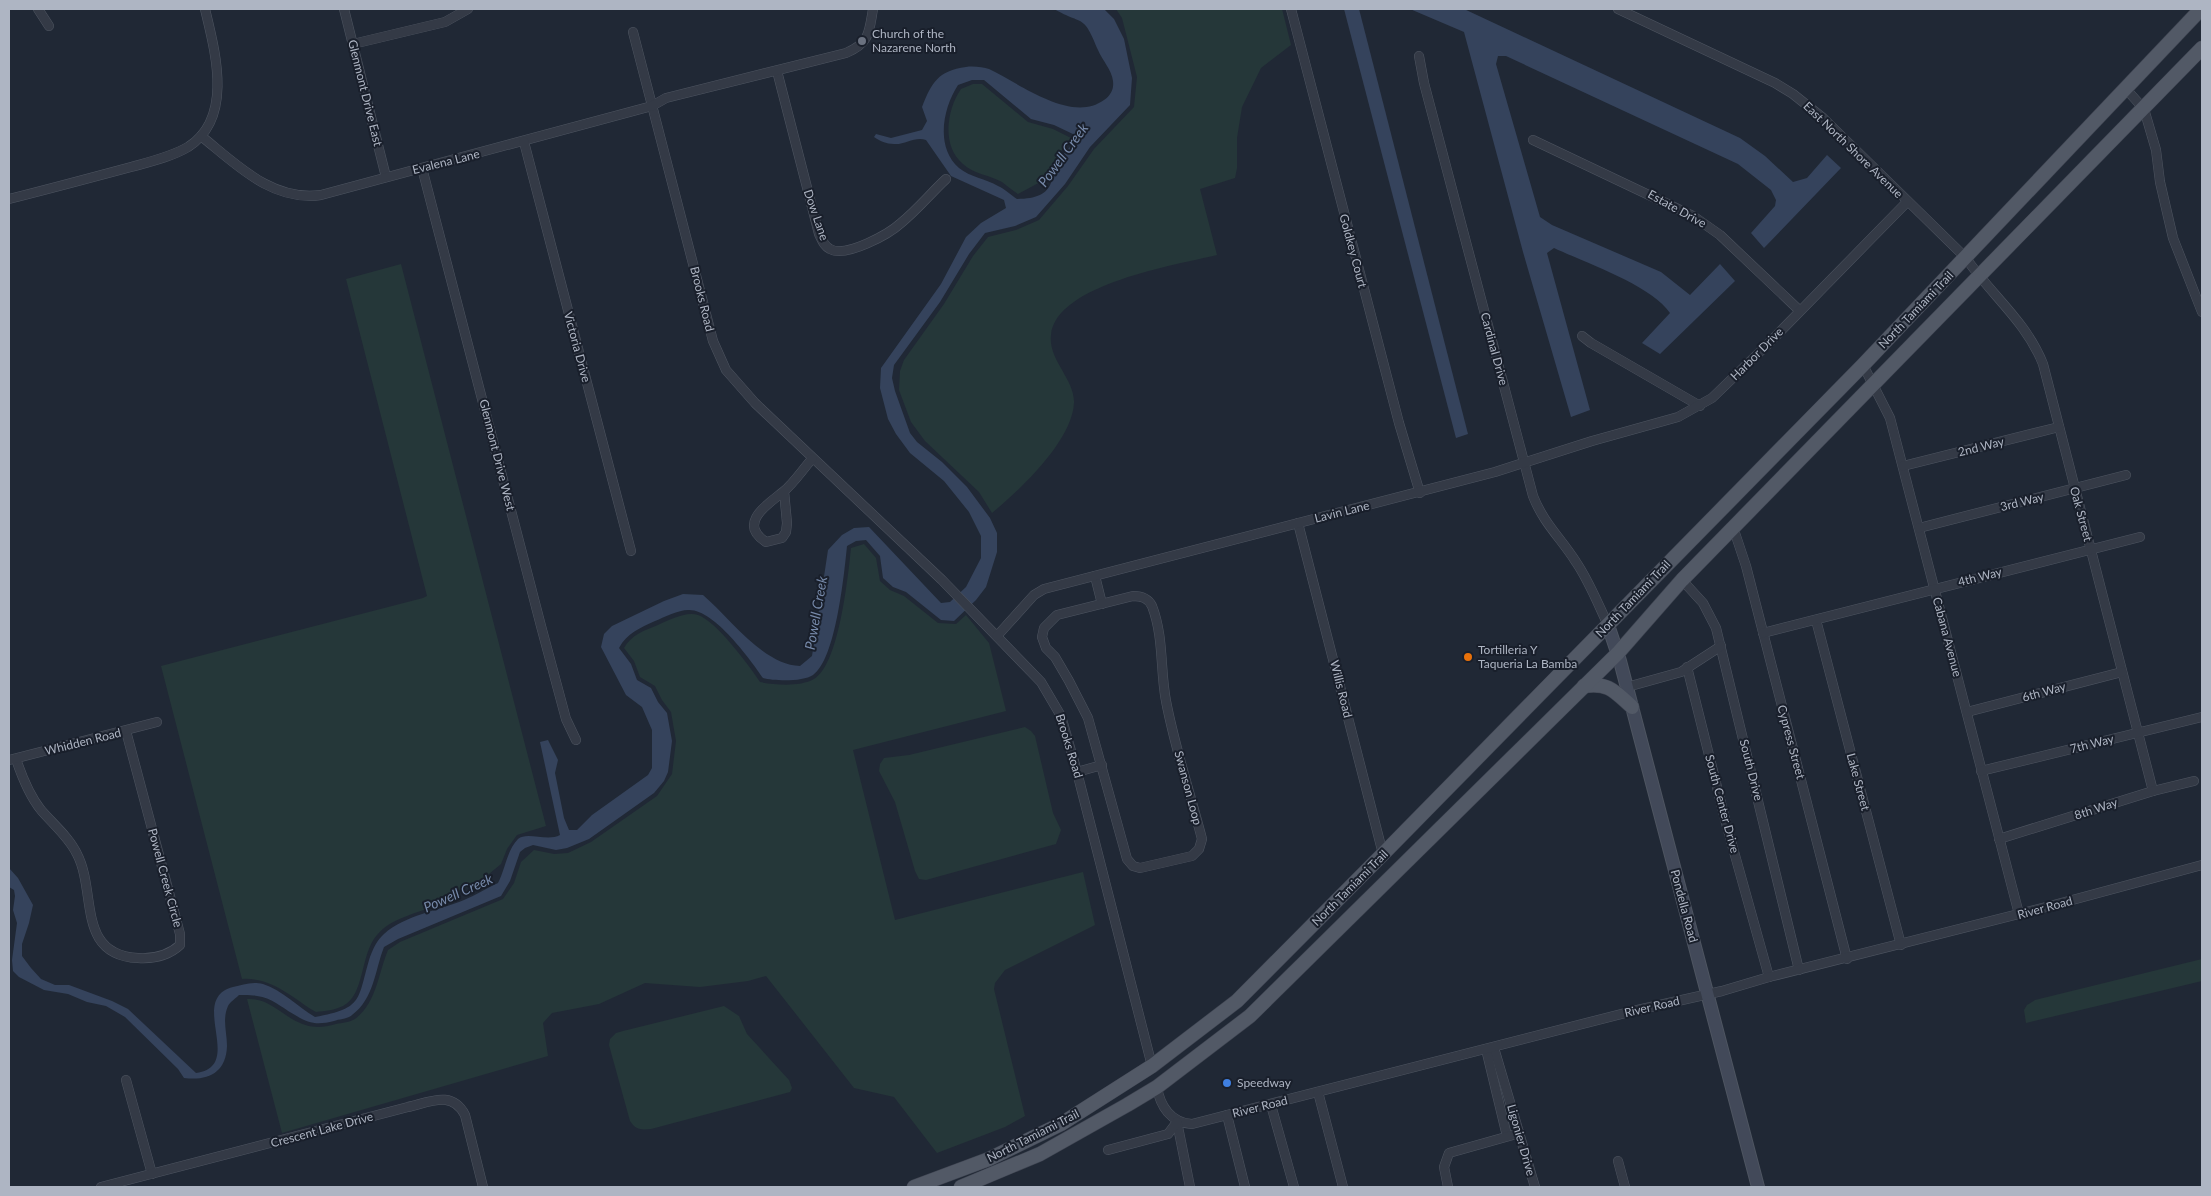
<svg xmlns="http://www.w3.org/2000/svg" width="2211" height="1196" font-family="Lato,sans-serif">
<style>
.green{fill:#253739}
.water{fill:#35435c;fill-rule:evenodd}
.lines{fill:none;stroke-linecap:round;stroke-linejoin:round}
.street-casing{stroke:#4e5561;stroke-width:10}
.secondary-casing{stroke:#4e5561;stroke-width:14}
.primary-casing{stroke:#3d4350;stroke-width:15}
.street{stroke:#343a46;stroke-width:9}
.secondary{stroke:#424959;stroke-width:12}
.primary{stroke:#525966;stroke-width:14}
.worship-dot{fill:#6b7280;stroke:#191f2b;stroke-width:2}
.food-dot{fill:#e8710a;stroke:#191f2b;stroke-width:2}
.shop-dot{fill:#3f7fe0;stroke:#191f2b;stroke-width:2}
.labels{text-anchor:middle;stroke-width:4;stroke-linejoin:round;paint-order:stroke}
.poi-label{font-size:12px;fill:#aeb5c3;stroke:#191f2b;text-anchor:start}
.street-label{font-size:12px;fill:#aeb5c3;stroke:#191f2b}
.water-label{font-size:14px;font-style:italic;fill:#778aaa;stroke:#191f2b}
</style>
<rect width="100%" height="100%" fill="#202835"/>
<g class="green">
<path d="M1116,9H1282L1291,45L1261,68L1242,107L1237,138V168L1235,178L1200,189L1217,255C1176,265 1056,284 1051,335C1048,360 1075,379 1074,403C1072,441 1020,490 992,513L979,492L925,441L911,422L899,390L900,371L904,360L944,304L973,256L988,237L1016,230L1039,220L1068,186L1094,149L1134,107L1137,77L1122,18Z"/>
<path d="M973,84H982L1028,122L1053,129L1071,138L1058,155L1051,175L1044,180L1018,194C1012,190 1007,186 1002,182C990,175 973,174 963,164C941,146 947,109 961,89Z"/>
<path d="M401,264L546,826L517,835L507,849L501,864L478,883L433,901L432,907C414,914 390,919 377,935C360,954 365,995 343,1006C335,1010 325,1011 316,1012C292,998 273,977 242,979L161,666L423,598L427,596L346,279Z"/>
<path d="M864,544L876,558L880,581L890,590L904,596L938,623L956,624L966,615L989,643L1006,711L853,750L895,920L1083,872L1095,925L1005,970L995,983L994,989L1025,1116L1005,1127L937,1153L894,1097L854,1088L766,976L748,981L700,987L645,983L599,1004L552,1013L543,1023L548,1056L282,1133L247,999C266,998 277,1010 292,1019C308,1028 319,1029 336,1024C342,1023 350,1022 355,1019C377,1002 378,974 388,950L400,942L503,899L514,883L521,862L534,850L554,854L568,853L591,842L657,796L672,774L676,741L671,712L662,700L655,686L640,677L634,661L624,648C631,635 645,630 658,625C669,620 686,611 698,615C716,621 749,665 760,682C775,685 800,687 814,679C839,665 848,577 851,548Z"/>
<polygon points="1025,727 1031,731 1035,736 1053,813 1061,830 1056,844 926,880 919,879 915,871 895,802 879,771 880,764 884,758 909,755"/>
<polygon points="2202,959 2202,981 2026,1023 2024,1010 2027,1005 2035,1000"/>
<path d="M724,1006L739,1016L747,1034L789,1080L792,1088L790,1092L651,1129C641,1130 636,1130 630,1121L609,1045L610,1039L616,1033L623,1031Z"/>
</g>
<g class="water">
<path d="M1054,9H1104L1114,19L1124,39L1132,78L1130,105L1090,147L1065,184L1036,217L1015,226L985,233L969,254L940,302L894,365L892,378L895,391L910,433L917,442L942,462L967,487L990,518L997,533V552L986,587L976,600L954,621L941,620L906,592L893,587L883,578L880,556L866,540L856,541L847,546C844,575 836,659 813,675C803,682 774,681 763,678C750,659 713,608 688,610C678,610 665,617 655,621C640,628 627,633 619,648L631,664L637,680L651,688L658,702L667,713L672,741L668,772L664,781L654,793L589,839L567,848L556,850L533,845L525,848L520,852L510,881L501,896L398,939L384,947C375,970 374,999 352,1015C348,1019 339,1019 334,1021C318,1025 309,1024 295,1015C272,1001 268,994 239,995C236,998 230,1002 228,1006C222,1020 227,1032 227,1046C226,1073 208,1081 184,1078L178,1069L125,1017L106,1006L87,1002L68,994L44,990L19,977L13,971L12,960L17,923L13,910L15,896L14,890L9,887V868L18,878L33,905L29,923L22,944V956L31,968L41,979L55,985H69L112,1001L128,1009L196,1073C246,1066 187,999 233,987C243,985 251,981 263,984C282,990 298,1007 315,1017C365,1008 357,999 370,957C373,949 377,940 384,934C405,915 438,911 464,900C476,895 487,888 498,883C505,870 507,850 518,839C527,831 547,842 560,835L540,742L548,740L558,760L555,773L564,818L569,830H577L592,815L648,775L652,768V730L642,707L626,695L601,647L604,634L612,626L664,601L683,594L703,595C730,618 763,665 800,666L812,656L828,550L842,535L854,528L869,527L941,603L950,602L966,587L981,558V536L969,512L944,481L910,453L896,434L888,419L880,388L881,368L941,284L966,237L981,223L1006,208L1004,200L951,176L926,140C915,136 905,145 894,144C886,144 880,141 874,137L876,134L891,138L922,130L927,121L922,107C932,82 938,71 966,67C973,66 983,67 989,69C1019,83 1071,124 1104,100C1111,95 1114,89 1113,81C1112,70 1102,60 1098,50C1083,13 1084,26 1054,9ZM972,80H984L1031,119L1054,125L1075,135L1076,140C1072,145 1067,150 1063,155C1047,181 1058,198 1017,199C1011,195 1005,189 998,186C986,179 970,177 959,168C935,147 943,108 958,85Z"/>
<polygon points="1344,9 1359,9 1468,434 1456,438"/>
<path d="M1410,9H1464L1740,138L1765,156L1793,182L1807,178L1827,155L1841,168L1764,248L1751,233L1775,206L1776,200L1771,190L1738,164L1506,56H1498L1496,64L1540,217L1552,225L1661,272L1690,295L1720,264L1735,281L1660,354L1642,343L1670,313C1651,285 1586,263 1554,248L1547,253L1590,410L1571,417L1523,252L1464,32Z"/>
</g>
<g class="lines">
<defs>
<g id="street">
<polyline points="38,9 49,26"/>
<polyline points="344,9 386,177"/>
<polyline points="1291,9 1399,423 1420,493"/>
<path d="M1618,9L1775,83L1793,94L1823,118L1966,258C1991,295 2026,321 2043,364L2153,791"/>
<polyline points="633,32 713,341 726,370 755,403 942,580 1041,682 1061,716 1077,772 1152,1066"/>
<polyline points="353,44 445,22 468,9"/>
<path d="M1419,56L1424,83L1533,496C1544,524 1561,538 1576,562C1589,581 1598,604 1608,625"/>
<path d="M777,71L819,234C822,240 824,246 830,249C846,258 889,234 901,223C917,210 931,193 946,179"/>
<polyline points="2126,89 2144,109 2156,150 2160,182 2173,238 2202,312"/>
<path d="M201,136C236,164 272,202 321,195L652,106L666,98L846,53C870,43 869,32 873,9"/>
<polyline points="1533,140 1693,216 1720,235 1799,310"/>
<polyline points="524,142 631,551"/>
<polyline points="422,168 541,626 566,719 576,740"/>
<path d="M9,199C49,189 90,178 131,167C149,162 171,157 188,147C234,118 215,51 205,9"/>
<polyline points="1582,336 1591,343 1700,406"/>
<polyline points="1863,365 1890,418 2019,914"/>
<polyline points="1903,466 2059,427"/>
<path d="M784,491L787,523L786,532L782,538L766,542C737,523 768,504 783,492C794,483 803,469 812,459"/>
<polyline points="1298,523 1383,854"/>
<polyline points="1733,527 1746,566 1847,959"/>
<polyline points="1919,528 2126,475"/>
<polyline points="1095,576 1102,604"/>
<polyline points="1682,580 1703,603 1716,628 1799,970"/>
<path d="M1133,596C1142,596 1148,598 1152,606C1164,637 1160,670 1166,701C1175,748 1190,793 1202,839L1199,849L1192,856L1140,868L1133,866L1127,859L1088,718L1069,681L1055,657L1046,648L1042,637L1044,628L1057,615Z"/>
<polyline points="1816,620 1901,945"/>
<polyline points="1763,633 2140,537"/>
<polyline points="997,636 1034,595 1044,589 1495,472 1592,441 1678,417 1712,398 1767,345 1907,202"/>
<polyline points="1687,667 1726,823 1769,977"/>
<polyline points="1627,687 1681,672 1721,646"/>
<polyline points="1967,712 2122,672"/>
<path d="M16,759C22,777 29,795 41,810C53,824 69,837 77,854C97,892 76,955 138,958C154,959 168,956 180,945V934L126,731"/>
<polyline points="9,760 157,722"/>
<polyline points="1981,771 2202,717"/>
<polyline points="1077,772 1102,765"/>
<polyline points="1999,839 2153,791 2194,781"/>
<polyline points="1494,1048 1535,1187"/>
<polyline points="1486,1049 1507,1136"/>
<polyline points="126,1080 152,1174"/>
<path d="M1157,1087C1160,1106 1171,1123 1192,1124L1633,1011L1722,991L1769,977L2050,906L2202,865"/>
<polyline points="1318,1092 1343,1187"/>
<polyline points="1271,1105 1294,1187"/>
<polyline points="1227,1115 1245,1187"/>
<polyline points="1177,1122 1190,1187"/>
<polyline points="1108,1150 1168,1134 1177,1122"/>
<polyline points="1618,1161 1625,1187"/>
<path d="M101,1187L408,1107C430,1102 452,1090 465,1115L483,1187"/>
<polyline points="1448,1187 1444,1167 1449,1153 1520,1133"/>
</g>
<polyline id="secondary" points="1608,625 1620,661 1758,1187"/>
<g id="primary">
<path d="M1584,686C1609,682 1615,692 1632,707"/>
<polyline points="914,1187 989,1159 1061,1124 1152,1066 1237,1001 1383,854 1863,365 2201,9"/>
<polyline points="961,1187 1040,1154 1127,1105 1157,1087 1250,1016 1618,653 1682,580 2202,48"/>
</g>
</defs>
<use href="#street" class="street-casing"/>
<use href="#secondary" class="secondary-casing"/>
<use href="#primary" class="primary-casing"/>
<use href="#street" class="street"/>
<use href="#secondary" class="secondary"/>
<use href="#primary" class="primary"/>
</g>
<circle class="worship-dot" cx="862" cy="41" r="5"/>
<circle class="food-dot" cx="1468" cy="657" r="5"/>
<circle class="shop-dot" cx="1227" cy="1083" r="5"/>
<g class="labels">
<g class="poi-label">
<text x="872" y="38">Church of the<tspan x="872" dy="14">Nazarene North</tspan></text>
<text x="1478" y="654">Tortilleria Y<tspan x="1478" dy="14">Taqueria La Bamba</tspan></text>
<text x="1237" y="1087">Speedway</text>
</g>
<g class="street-label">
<text transform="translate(365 93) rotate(76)" y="4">Glenmont Drive East</text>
<text transform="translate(1853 150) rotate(44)" y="4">East North Shore Avenue</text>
<text transform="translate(446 162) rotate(-14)" y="4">Evalena Lane</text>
<text transform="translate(1677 209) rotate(29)" y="4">Estate Drive</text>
<text transform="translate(816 215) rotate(71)" y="4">Dow Lane</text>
<text transform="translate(1353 251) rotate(75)" y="4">Goldkey Court</text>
<text transform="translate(702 299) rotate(76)" y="4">Brooks Road</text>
<text transform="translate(1916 310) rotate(-46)" y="4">North Tamiami Trail</text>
<text transform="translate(577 347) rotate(75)" y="4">Victoria Drive</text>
<text transform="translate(1494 349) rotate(75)" y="4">Cardinal Drive</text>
<text transform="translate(1757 354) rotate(-45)" y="4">Harbor Drive</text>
<text transform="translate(1981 447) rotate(-14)" y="4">2nd Way</text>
<text transform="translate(497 455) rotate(76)" y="4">Glenmont Drive West</text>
<text transform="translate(2022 502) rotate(-14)" y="4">3rd Way</text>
<text transform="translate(1342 512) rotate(-14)" y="4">Lavin Lane</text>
<text transform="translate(2081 514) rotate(75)" y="4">Oak Street</text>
<text transform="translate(1980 577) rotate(-14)" y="4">4th Way</text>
<text transform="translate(1633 599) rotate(-46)" y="4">North Tamiami Trail</text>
<text transform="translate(1947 637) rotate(75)" y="4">Cabana Avenue</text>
<text transform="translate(1341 689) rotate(76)" y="4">Willis Road</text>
<text transform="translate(2044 692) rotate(-15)" y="4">6th Way</text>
<text transform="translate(83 742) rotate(-14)" y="4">Whidden Road</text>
<text transform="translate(1791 742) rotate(75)" y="4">Cypress Street</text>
<text transform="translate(2092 744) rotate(-14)" y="4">7th Way</text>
<text transform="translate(1069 746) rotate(73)" y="4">Brooks Road</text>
<text transform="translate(1751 770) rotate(76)" y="4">South Drive</text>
<text transform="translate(1858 782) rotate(75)" y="4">Lake Street</text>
<text transform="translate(1188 788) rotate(75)" y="4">Swanson Loop</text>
<text transform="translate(1722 804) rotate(75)" y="4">South Center Drive</text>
<text transform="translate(2096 809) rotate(-18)" y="4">8th Way</text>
<text transform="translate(165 878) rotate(75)" y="4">Powell Creek Circle</text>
<text transform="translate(1350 888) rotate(-45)" y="4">North Tamiami Trail</text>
<text transform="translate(1684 906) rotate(75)" y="4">Pondella Road</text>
<text transform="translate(2045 908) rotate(-15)" y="4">River Road</text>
<text transform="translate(1652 1007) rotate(-13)" y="4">River Road</text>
<text transform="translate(1260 1107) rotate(-14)" y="4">River Road</text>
<text transform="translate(322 1130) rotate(-15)" y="4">Crescent Lake Drive</text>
<text transform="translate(1033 1136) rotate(-27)" y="4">North Tamiami Trail</text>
<text transform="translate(1521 1140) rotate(74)" y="4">Ligonier Drive</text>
</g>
<g class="water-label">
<text transform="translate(1063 155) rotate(-54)" y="5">Powell Creek</text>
<text transform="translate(816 613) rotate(-80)" y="5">Powell Creek</text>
<text transform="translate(458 893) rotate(-24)" y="5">Powell Creek</text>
</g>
</g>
<rect width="2211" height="1196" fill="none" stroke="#aeb5c3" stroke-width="20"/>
</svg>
